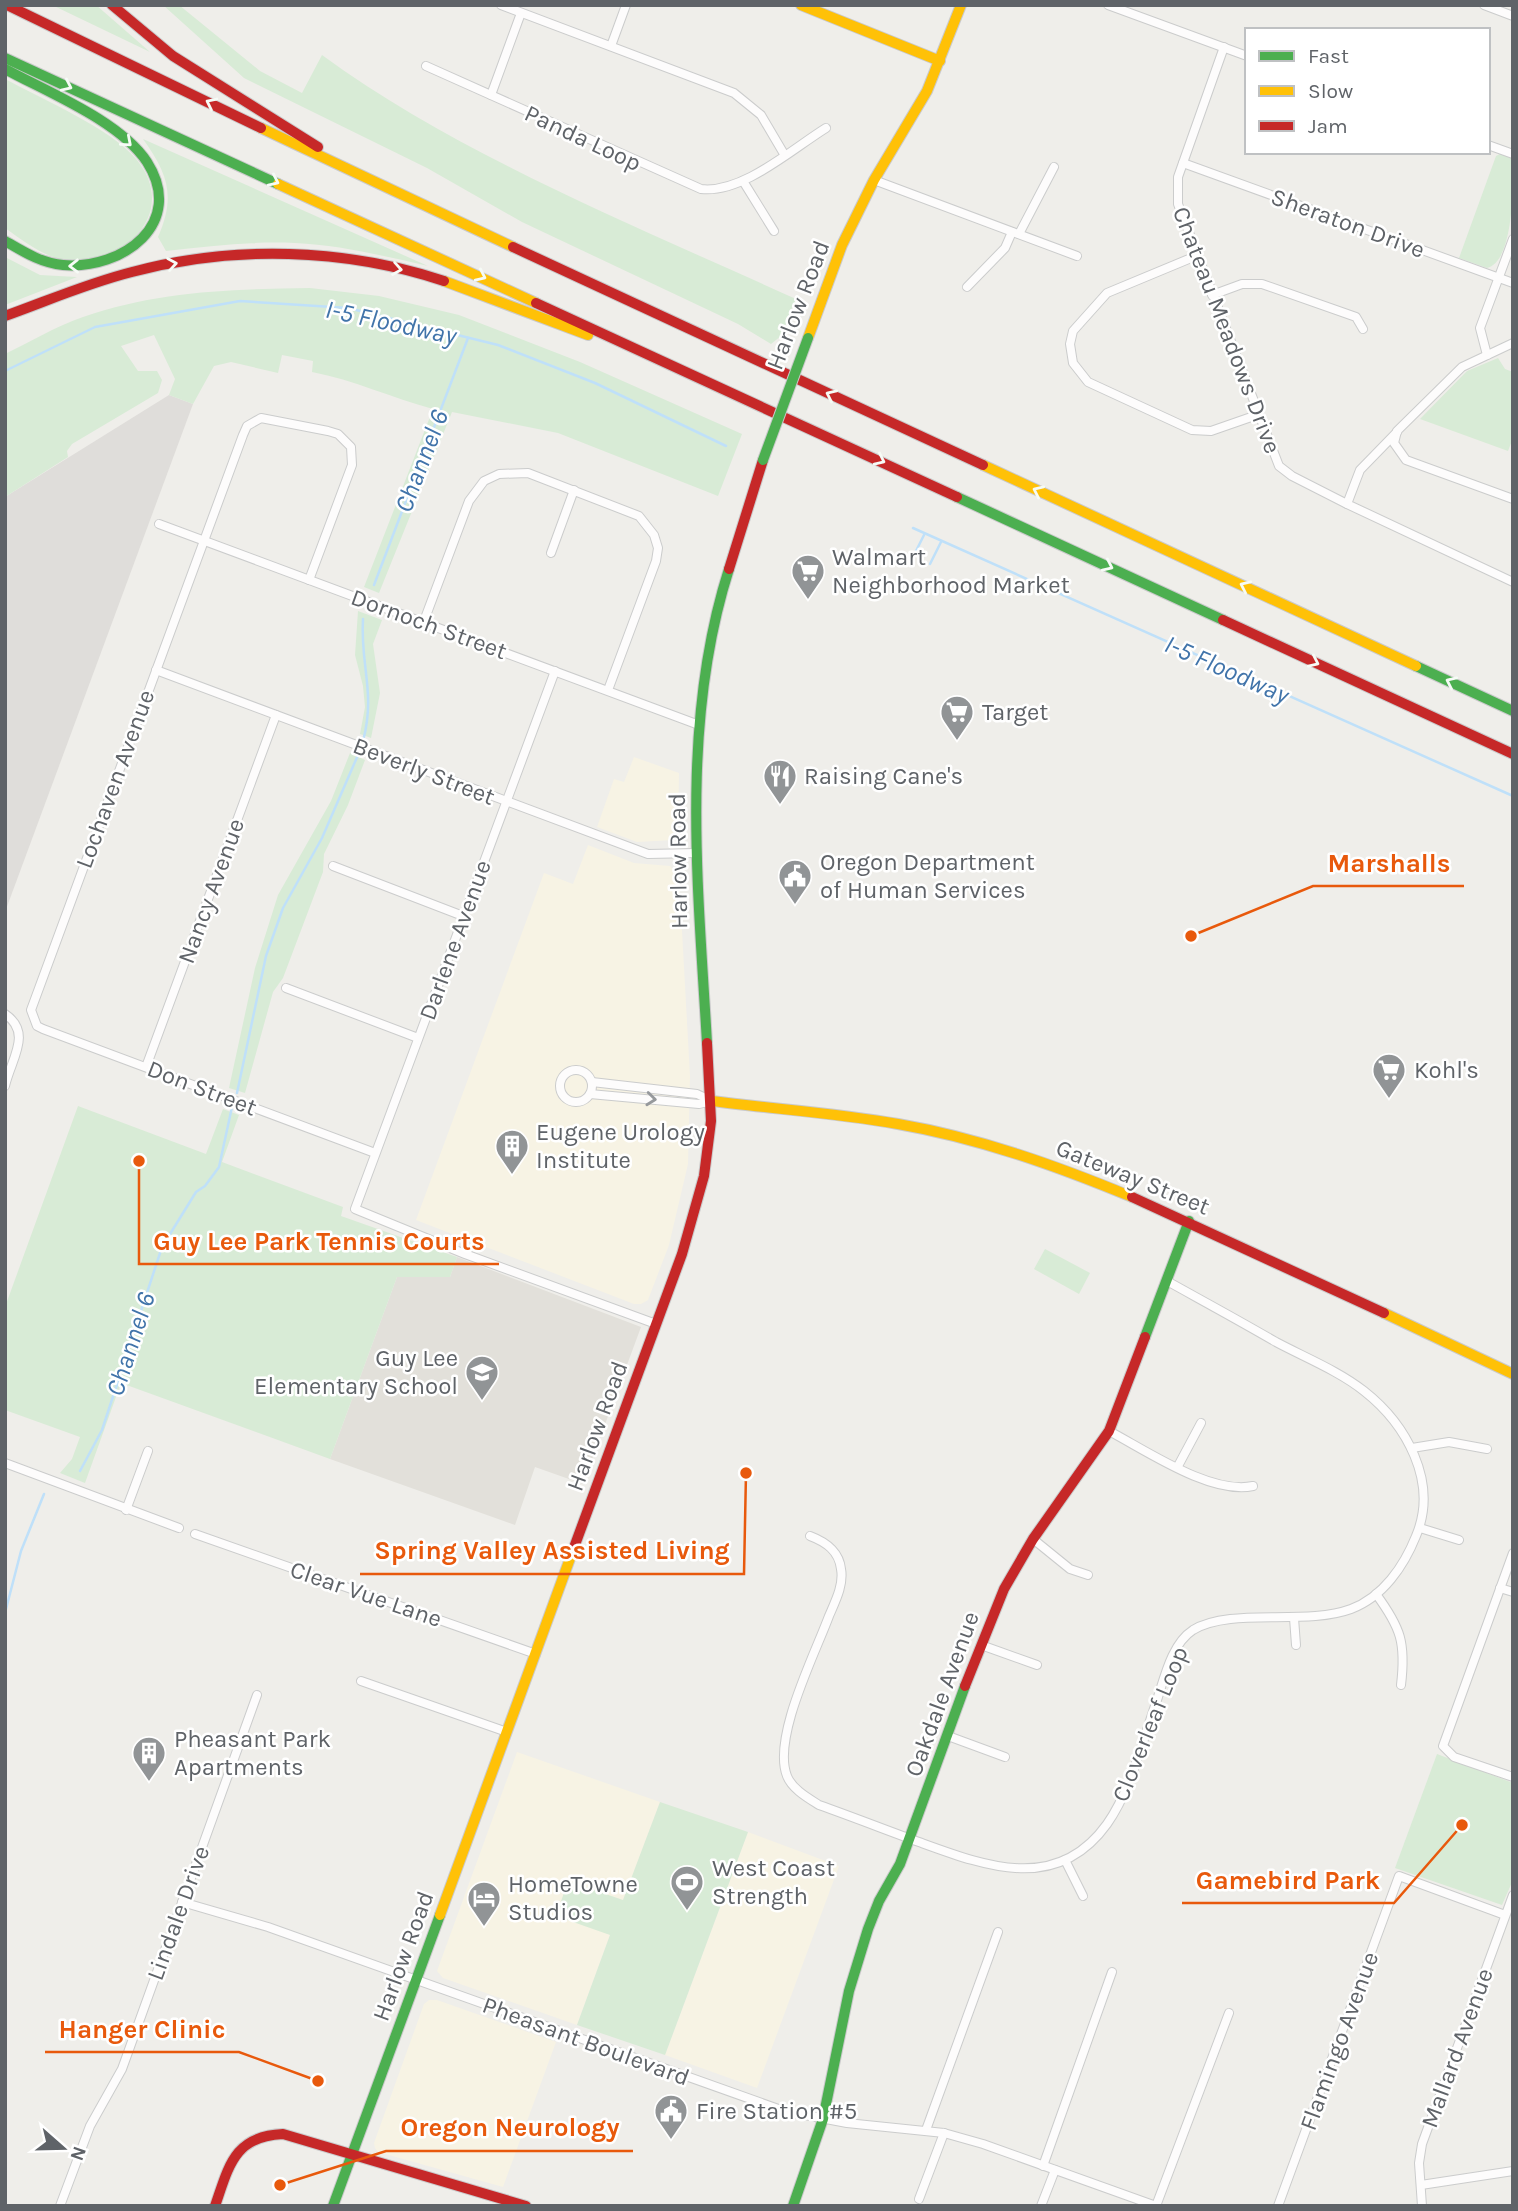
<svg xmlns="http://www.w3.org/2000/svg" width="1518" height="2211" font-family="Karla,sans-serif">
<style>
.commercial{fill:#f7f3e4}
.industrial{fill:#dfddda}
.education{fill:#e2e0da}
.green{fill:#d8ebd6}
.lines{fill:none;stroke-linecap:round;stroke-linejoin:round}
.stream{stroke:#bfe0f9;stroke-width:2.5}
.street-casing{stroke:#cbcccc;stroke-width:10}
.fast-casing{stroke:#cacacb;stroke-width:12}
.slow-casing{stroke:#cacacb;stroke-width:12}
.jam-casing{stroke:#cacacb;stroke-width:12}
.street{stroke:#fdfcfc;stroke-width:8}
.fast{stroke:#4caf50;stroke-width:10}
.slow{stroke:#ffc107;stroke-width:10}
.jam{stroke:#c62828;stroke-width:10}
.fast-bridge-casing{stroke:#cacacb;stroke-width:12;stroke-linecap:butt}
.fast-bridge{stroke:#4caf50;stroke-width:10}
.oneway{stroke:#f6fbf6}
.oneway2{stroke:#96999c}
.labels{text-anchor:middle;stroke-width:5;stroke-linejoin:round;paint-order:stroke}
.street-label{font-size:24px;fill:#5f6368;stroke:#fff}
.poi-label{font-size:24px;fill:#5f6368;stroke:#fff;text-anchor:start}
.water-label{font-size:26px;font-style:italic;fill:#4174aa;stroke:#fff}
.leader{fill:none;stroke:#e8590c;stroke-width:2.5}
.callout-dot{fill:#e8590c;stroke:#fff;stroke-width:2.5}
.callout-label{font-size:26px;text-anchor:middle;font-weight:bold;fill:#e8590c;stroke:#fff;stroke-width:5;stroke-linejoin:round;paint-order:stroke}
</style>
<rect width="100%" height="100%" fill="#efeeea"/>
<g class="commercial">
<polygon points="634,757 679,773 678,836 674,840 637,842 597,827 614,779 624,782"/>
<polygon points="588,845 634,863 670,866 679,876 690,1076 688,1164 669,1245 648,1300 641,1304 634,1304 416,1220 544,873 573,884"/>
<polygon points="517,1752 660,1802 623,1901 568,1881 610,1935 577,2025 443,1978 437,1971"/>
<polygon points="748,1832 839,1866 757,2088 665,2055"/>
<polygon points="429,2000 437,2000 556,2042 503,2187 378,2152 375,2148 374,2143 424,2004"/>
</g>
<polygon class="industrial" points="169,395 193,404 5,912 5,497"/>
<polygon class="education" points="457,1257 641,1327 583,1484 535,1467 515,1525 330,1459 397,1277 450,1277"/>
<g class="green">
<polygon points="52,5 96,5 150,52"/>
<path d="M163,5H179L260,71L302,93L322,55C460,156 640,228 796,299L781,336L771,344L738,324L522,222L427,168L244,78Z"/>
<path d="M5,79C42,99 112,129 137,160C183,217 114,274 56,258C37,252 21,239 5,228Z"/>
<path d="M143,139L428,266C384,256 340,245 295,243C252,241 209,246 166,251L158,237C176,196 168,174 143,139Z"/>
<path d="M1500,154L1513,158C1513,181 1515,261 1487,268L1459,258L1496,156Z"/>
<polygon points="5,257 40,275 77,277 5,305"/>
<path d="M310,288L379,296L459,315L580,362L742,434L718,496L558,433L452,412L379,593L364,587L433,409C392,398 354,380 312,372L313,361L282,355L278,373L231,362L214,366L193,404L169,395L175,379L154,335L121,346L138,371H157L162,380L158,393L72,444L67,451L68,457L5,497V354C30,342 56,326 83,317C157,291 232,289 310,288Z"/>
<polygon points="1498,358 1505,369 1513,372 1513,438 1508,451 1420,419 1467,371"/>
<polygon points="358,611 382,620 373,644 380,693 371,738 360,734 365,707 363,686 355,655"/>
<polygon points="350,753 365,760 348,805 324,854 323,872 283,978 273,992 245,1093 229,1088 255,968 278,895 331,801"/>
<polygon points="78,1106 206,1154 223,1109 239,1115 222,1162 343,1207 341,1216 457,1257 450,1277 397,1277 330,1459 121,1383 85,1483 60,1473 72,1459 80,1437 5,1410 5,1307"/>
<polygon points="1045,1249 1090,1273 1079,1294 1034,1269"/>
<polygon points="1437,1754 1513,1783 1513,1880 1502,1905 1395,1868"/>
<polygon points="660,1802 748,1832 665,2055 577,2025 610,1935 556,1916 568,1881 623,1900"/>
</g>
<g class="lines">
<g class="stream">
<polyline points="5,371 95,327 240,301 348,308 498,345 595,383 726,446"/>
<polyline points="913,528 1513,796"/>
<polyline points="913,557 924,535"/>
<polyline points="930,564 941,542"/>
<polyline points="374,585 468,338"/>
<path d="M363,741C376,692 360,666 363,619"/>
<polyline points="237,1093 266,956 283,908 322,838 358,755"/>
<polyline points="80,1471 102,1430 162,1247 196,1192 205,1186 219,1167 232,1107"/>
<polyline points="5,1613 21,1551 44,1494"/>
</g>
<defs>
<g id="street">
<polyline points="501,5 734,93 761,115 784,154"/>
<polyline points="1108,5 1247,56"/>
<polyline points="1484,5 1513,16"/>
<polyline points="611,46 626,5"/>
<polyline points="1224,47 1178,177 1178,204 1279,466 1292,476 1347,504"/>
<path d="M426,66L701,189C742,194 792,149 826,128"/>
<polyline points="491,95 521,13"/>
<polyline points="1488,145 1513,154"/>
<polyline points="1183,163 1513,283"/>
<polyline points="874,180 1077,256"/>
<polyline points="743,181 774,231"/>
<polyline points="1019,234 1054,167"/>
<polyline points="1196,256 1107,293 1073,331 1070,344 1073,363 1088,382 1192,430 1211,431 1257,415"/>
<polyline points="967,287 1005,248 1012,232"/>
<polyline points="1212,295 1242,284 1262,284 1356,317 1363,329"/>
<polyline points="1513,343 1462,367 1397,431 1394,443 1406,460 1513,499"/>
<polyline points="1487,355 1480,328 1513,239"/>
<polyline points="1397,432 1360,470 1347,504 1513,582"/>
<polyline points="159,524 699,725"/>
<polyline points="551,553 574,490"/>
<polyline points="309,580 352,465 351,447 338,434 328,431 261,418 247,426 243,435 31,1010 37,1026 43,1029 375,1153"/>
<polyline points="424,621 469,501 484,481 499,474 528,473 639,516 654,535 658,548 656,561 608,690"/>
<polyline points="156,670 648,854 696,853"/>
<polyline points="555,671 355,1209 465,1254 656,1324"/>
<polyline points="333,866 463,916"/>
<polyline points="286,988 418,1038"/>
<path d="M5,1014C33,1033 11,1059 5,1086"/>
<polyline points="146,1067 276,715"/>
<circle cx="576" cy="1086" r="16"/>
<polyline points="592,1082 697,1094 712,1101"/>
<polyline points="590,1094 699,1104 712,1101"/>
<path d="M1109,1431C1147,1451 1211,1495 1253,1486"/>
<polyline points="1412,1448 1449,1442 1487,1449"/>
<polyline points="5,1463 179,1528"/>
<polyline points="1178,1466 1201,1423"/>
<polyline points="126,1510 148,1451"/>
<polyline points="1420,1528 1459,1540"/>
<polyline points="195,1534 536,1654"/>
<path d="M810,1536C826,1542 839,1551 841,1569C844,1585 835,1602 829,1616C815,1654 772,1738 787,1776C792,1789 808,1798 819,1805C853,1817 886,1830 919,1842C985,1866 1057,1894 1107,1824C1131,1790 1142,1742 1156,1703C1164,1680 1171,1644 1193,1630C1231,1607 1305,1626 1351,1609C1383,1597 1404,1566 1416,1536C1439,1482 1406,1424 1364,1391C1339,1371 1304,1357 1276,1342C1240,1321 1203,1301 1167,1281"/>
<polyline points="1033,1539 1070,1569 1088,1575"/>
<polyline points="1513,1553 1443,1746 1454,1757 1513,1777"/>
<polyline points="1500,1588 1513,1592"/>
<path d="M1376,1594C1401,1628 1406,1643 1401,1685"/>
<polyline points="1294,1618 1296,1645"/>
<polyline points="981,1645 1037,1665"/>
<polyline points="361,1681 507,1732"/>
<polyline points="948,1736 1005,1757"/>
<polyline points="1065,1860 1083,1896"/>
<polyline points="182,1902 268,1927 784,2111 847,2123 944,2133 983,2144 1156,2206"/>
<polyline points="926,2130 998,1932"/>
<polyline points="1043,2166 1112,1972"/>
<polyline points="1421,2185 1513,2171"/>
<polyline points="919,2199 944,2133"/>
<polyline points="60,2206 90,2126 122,2069 257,1695"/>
<polyline points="1041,2206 1055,2170"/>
<polyline points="1156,2206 1229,2013"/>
<polyline points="1278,2206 1399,1876 1505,1915"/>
<polyline points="1422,2206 1419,2163 1422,2144 1513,1895"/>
</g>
<g id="fast">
<polyline points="5,58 278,184"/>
<path d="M5,69C47,92 120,121 147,162C186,223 123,270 63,265C41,263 24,252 5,241"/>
<polyline points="957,497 1223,620"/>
<polyline points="1416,666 1513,711"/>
<path d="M707,1043C698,885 680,722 729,569"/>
<polyline points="1145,1337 1189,1221"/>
<polyline points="333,2206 440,1915"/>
<polyline points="793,2206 823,2119 849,1991 868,1929 879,1901 900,1864 965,1686"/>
</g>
<g id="slow">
<polyline points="801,5 940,61"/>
<polyline points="261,128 513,247"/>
<polyline points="278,184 536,303"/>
<polyline points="444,281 588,335"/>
<polyline points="808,338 842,245 874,180 927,91 961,5"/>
<polyline points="983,465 1416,666"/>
<path d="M712,1101C774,1109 837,1113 898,1124C979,1138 1057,1166 1132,1197"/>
<polyline points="1384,1313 1513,1374"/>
<polyline points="440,1915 572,1553"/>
</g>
<g id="jam">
<polyline points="7,5 261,128"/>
<polyline points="112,5 173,56 318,147"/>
<polyline points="513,247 983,465"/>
<polyline points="536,303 957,497"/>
<path d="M5,316C47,301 88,283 132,272C233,245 345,248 444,281"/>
<polyline points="729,569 763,460"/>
<polyline points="1223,620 1513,754"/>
<polyline points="1132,1197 1384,1313"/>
<polyline points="572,1553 682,1254 704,1176 711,1121 707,1043"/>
<polyline points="965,1686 1004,1589 1033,1539 1109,1431 1145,1337"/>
<path d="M215,2206C229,2166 234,2136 283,2134L526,2206"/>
</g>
</defs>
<use href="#street" class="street-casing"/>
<use href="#fast" class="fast-casing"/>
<use href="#slow" class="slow-casing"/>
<use href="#jam" class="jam-casing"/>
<use href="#street" class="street"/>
<use href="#fast" class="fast"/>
<use href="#slow" class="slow"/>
<use href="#jam" class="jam"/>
<defs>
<polyline id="fast-bridge" points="763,460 808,338"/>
</defs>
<use href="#fast-bridge" class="fast-bridge-casing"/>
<use href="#fast-bridge" class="fast-bridge"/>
</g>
<defs><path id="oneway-chevron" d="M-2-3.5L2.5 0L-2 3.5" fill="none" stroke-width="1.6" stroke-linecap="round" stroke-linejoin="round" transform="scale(1.75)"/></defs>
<g class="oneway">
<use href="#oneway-chevron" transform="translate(67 86) rotate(25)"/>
<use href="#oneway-chevron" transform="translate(211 103) rotate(-154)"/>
<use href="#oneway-chevron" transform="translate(127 142) rotate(41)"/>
<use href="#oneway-chevron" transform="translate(274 181) rotate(25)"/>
<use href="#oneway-chevron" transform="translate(172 264) rotate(-9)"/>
<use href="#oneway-chevron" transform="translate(74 266) rotate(179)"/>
<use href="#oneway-chevron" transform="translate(397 269) rotate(10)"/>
<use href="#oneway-chevron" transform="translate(481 276) rotate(25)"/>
<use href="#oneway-chevron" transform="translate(831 395) rotate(-155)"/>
<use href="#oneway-chevron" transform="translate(880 460) rotate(25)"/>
<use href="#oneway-chevron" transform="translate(1038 491) rotate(-155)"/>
<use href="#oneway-chevron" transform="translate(1108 566) rotate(25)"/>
<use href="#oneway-chevron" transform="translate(1245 586) rotate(-155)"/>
<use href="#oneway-chevron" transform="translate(1314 662) rotate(25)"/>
<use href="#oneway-chevron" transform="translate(1451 682) rotate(-155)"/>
</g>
<use class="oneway2" href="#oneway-chevron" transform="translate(651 1099) rotate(6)"/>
<defs>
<symbol id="supermarket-pin" viewBox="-11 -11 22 30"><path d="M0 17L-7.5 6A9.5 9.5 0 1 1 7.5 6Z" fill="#919496" stroke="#fff"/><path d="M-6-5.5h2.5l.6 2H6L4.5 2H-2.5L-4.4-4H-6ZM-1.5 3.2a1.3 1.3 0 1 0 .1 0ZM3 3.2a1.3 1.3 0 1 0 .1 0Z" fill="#fff"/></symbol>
<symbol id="restaurant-pin" viewBox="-11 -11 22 30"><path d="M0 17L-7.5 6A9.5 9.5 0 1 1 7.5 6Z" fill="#919496" stroke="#fff"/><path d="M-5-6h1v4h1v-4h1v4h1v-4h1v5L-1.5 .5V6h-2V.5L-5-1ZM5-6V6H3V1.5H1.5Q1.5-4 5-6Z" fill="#fff"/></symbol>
<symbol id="civic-pin" viewBox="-11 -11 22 30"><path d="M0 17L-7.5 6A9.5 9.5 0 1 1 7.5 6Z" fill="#919496" stroke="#fff"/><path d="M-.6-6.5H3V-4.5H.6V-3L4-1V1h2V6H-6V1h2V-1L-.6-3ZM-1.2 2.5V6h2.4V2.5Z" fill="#fff"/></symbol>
<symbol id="building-pin" viewBox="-11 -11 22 30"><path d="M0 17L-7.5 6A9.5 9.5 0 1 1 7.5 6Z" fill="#919496" stroke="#fff"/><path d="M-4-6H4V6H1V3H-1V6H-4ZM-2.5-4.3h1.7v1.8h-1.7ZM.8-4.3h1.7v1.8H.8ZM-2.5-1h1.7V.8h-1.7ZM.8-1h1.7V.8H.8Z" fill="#fff"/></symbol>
<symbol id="school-pin" viewBox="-11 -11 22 30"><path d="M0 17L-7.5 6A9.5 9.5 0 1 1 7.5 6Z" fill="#919496" stroke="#fff"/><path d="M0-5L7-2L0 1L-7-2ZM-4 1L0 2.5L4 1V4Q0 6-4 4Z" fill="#fff"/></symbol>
<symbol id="stadium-pin" viewBox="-11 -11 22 30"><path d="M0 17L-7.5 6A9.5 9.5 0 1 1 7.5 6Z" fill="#919496" stroke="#fff"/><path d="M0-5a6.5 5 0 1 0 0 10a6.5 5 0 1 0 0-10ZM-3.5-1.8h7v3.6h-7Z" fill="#fff"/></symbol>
<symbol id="hotel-pin" viewBox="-11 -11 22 30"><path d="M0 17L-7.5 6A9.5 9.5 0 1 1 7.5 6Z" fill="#919496" stroke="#fff"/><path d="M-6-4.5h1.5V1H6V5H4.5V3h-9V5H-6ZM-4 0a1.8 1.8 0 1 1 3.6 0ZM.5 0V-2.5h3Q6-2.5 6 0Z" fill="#fff"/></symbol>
</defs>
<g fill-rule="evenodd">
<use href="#supermarket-pin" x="789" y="552" width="38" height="52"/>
<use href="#supermarket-pin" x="938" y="693" width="38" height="52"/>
<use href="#restaurant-pin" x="761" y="757" width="38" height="52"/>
<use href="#civic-pin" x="776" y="857" width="38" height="52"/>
<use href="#supermarket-pin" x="1370" y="1051" width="38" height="52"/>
<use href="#building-pin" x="493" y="1127" width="38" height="52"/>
<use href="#school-pin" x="463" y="1353" width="38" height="52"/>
<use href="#building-pin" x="130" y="1734" width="38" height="52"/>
<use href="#stadium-pin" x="668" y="1863" width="38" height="52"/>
<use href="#hotel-pin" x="465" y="1879" width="38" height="52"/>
<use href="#civic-pin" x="652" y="2092" width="38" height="52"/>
</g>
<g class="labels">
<g class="street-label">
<text transform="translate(583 138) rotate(25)" y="8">Panda Loop</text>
<text transform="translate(1348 223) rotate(20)" y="8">Sheraton Drive</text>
<text transform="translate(798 305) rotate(-69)" y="8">Harlow Road</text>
<text transform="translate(1227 330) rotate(69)" y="8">Chateau Meadows Drive</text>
<text transform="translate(429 624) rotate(20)" y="8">Dornoch Street</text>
<text transform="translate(424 771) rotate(21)" y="8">Beverly Street</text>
<text transform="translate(115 779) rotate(-70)" y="8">Lochaven Avenue</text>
<text transform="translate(678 861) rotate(-91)" y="8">Harlow Road</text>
<text transform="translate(211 891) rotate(-70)" y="8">Nancy Avenue</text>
<text transform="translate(455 940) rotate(-70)" y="8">Darlene Avenue</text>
<text transform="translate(202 1088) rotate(21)" y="8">Don Street</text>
<text transform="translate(1133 1177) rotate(22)" y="8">Gateway Street</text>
<text transform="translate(597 1426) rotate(-70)" y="8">Harlow Road</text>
<text transform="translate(366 1594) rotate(19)" y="8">Clear Vue Lane</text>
<text transform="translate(942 1694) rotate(-70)" y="8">Oakdale Avenue</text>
<text transform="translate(1150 1724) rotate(-68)" y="8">Cloverleaf Loop</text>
<text transform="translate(178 1913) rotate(-70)" y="8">Lindale Drive</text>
<text transform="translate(403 1956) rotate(-70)" y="8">Harlow Road</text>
<text transform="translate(586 2041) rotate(20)" y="8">Pheasant Boulevard</text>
<text transform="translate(1339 2041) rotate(-70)" y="8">Flamingo Avenue</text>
<text transform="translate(1457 2048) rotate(-70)" y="8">Mallard Avenue</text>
</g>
<g class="poi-label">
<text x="832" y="565">Walmart<tspan x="832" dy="28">Neighborhood Market</tspan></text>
<text x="982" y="720">Target</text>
<text x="804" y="784">Raising Cane's</text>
<text x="820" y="870">Oregon Department<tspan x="820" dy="28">of Human Services</tspan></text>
<text x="1414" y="1078">Kohl's</text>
<text x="536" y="1140">Eugene Urology<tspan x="536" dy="28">Institute</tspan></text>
<text x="458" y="1366" text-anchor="end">Guy Lee<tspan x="458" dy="28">Elementary School</tspan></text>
<text x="174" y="1747">Pheasant Park<tspan x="174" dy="28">Apartments</tspan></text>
<text x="712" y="1876">West Coast<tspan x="712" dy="28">Strength</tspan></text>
<text x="508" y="1892">HomeTowne<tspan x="508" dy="28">Studios</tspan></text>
<text x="696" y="2119">Fire Station #5</text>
</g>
<g class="water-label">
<text transform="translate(391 322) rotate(12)" y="9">I-5 Floodway</text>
<text transform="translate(421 461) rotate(-69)" y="9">Channel 6</text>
<text transform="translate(1227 669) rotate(24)" y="9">I-5 Floodway</text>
<text transform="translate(130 1344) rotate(-72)" y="9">Channel 6</text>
</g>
</g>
<path class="leader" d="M1191 936L1313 886H1464M139 1161L139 1264H499M746 1473L744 1574H360M1462 1825L1394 1903H1182M318 2081L239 2052H45M280 2185L386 2151H633"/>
<g class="callout-dot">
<circle cx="1191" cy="936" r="7"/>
<circle cx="139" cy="1161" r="7"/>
<circle cx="746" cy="1473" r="7"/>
<circle cx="1462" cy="1825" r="7"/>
<circle cx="318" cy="2081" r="7"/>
<circle cx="280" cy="2185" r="7"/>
</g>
<g class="callout-label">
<text x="1389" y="872">Marshalls</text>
<text x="319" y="1250">Guy Lee Park Tennis Courts</text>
<text x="552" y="1559">Spring Valley Assisted Living</text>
<text x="1288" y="1889">Gamebird Park</text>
<text x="142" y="2038">Hanger Clinic</text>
<text x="510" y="2136">Oregon Neurology</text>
</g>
<rect width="1518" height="2211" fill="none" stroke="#5f6368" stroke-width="14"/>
<rect x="1245" y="28" width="245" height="126" fill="#ffffff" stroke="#bfc1c3" stroke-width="2"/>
<rect x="1259" y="51" width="35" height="10" fill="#4caf50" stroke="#bfc1c3" stroke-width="2"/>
<text x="1308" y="63" font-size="21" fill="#5f6368">Fast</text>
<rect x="1259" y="86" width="35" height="10" fill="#ffc107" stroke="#bfc1c3" stroke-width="2"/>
<text x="1308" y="98" font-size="21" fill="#5f6368">Slow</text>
<rect x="1259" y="121" width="35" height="10" fill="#c62828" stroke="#bfc1c3" stroke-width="2"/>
<text x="1308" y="133" font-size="21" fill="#5f6368">Jam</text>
<g transform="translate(63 2148) rotate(110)" stroke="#ffffff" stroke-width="5" paint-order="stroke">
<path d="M0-5L12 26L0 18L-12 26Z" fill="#5f6368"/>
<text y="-10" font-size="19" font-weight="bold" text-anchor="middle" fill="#5f6368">N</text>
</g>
</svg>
